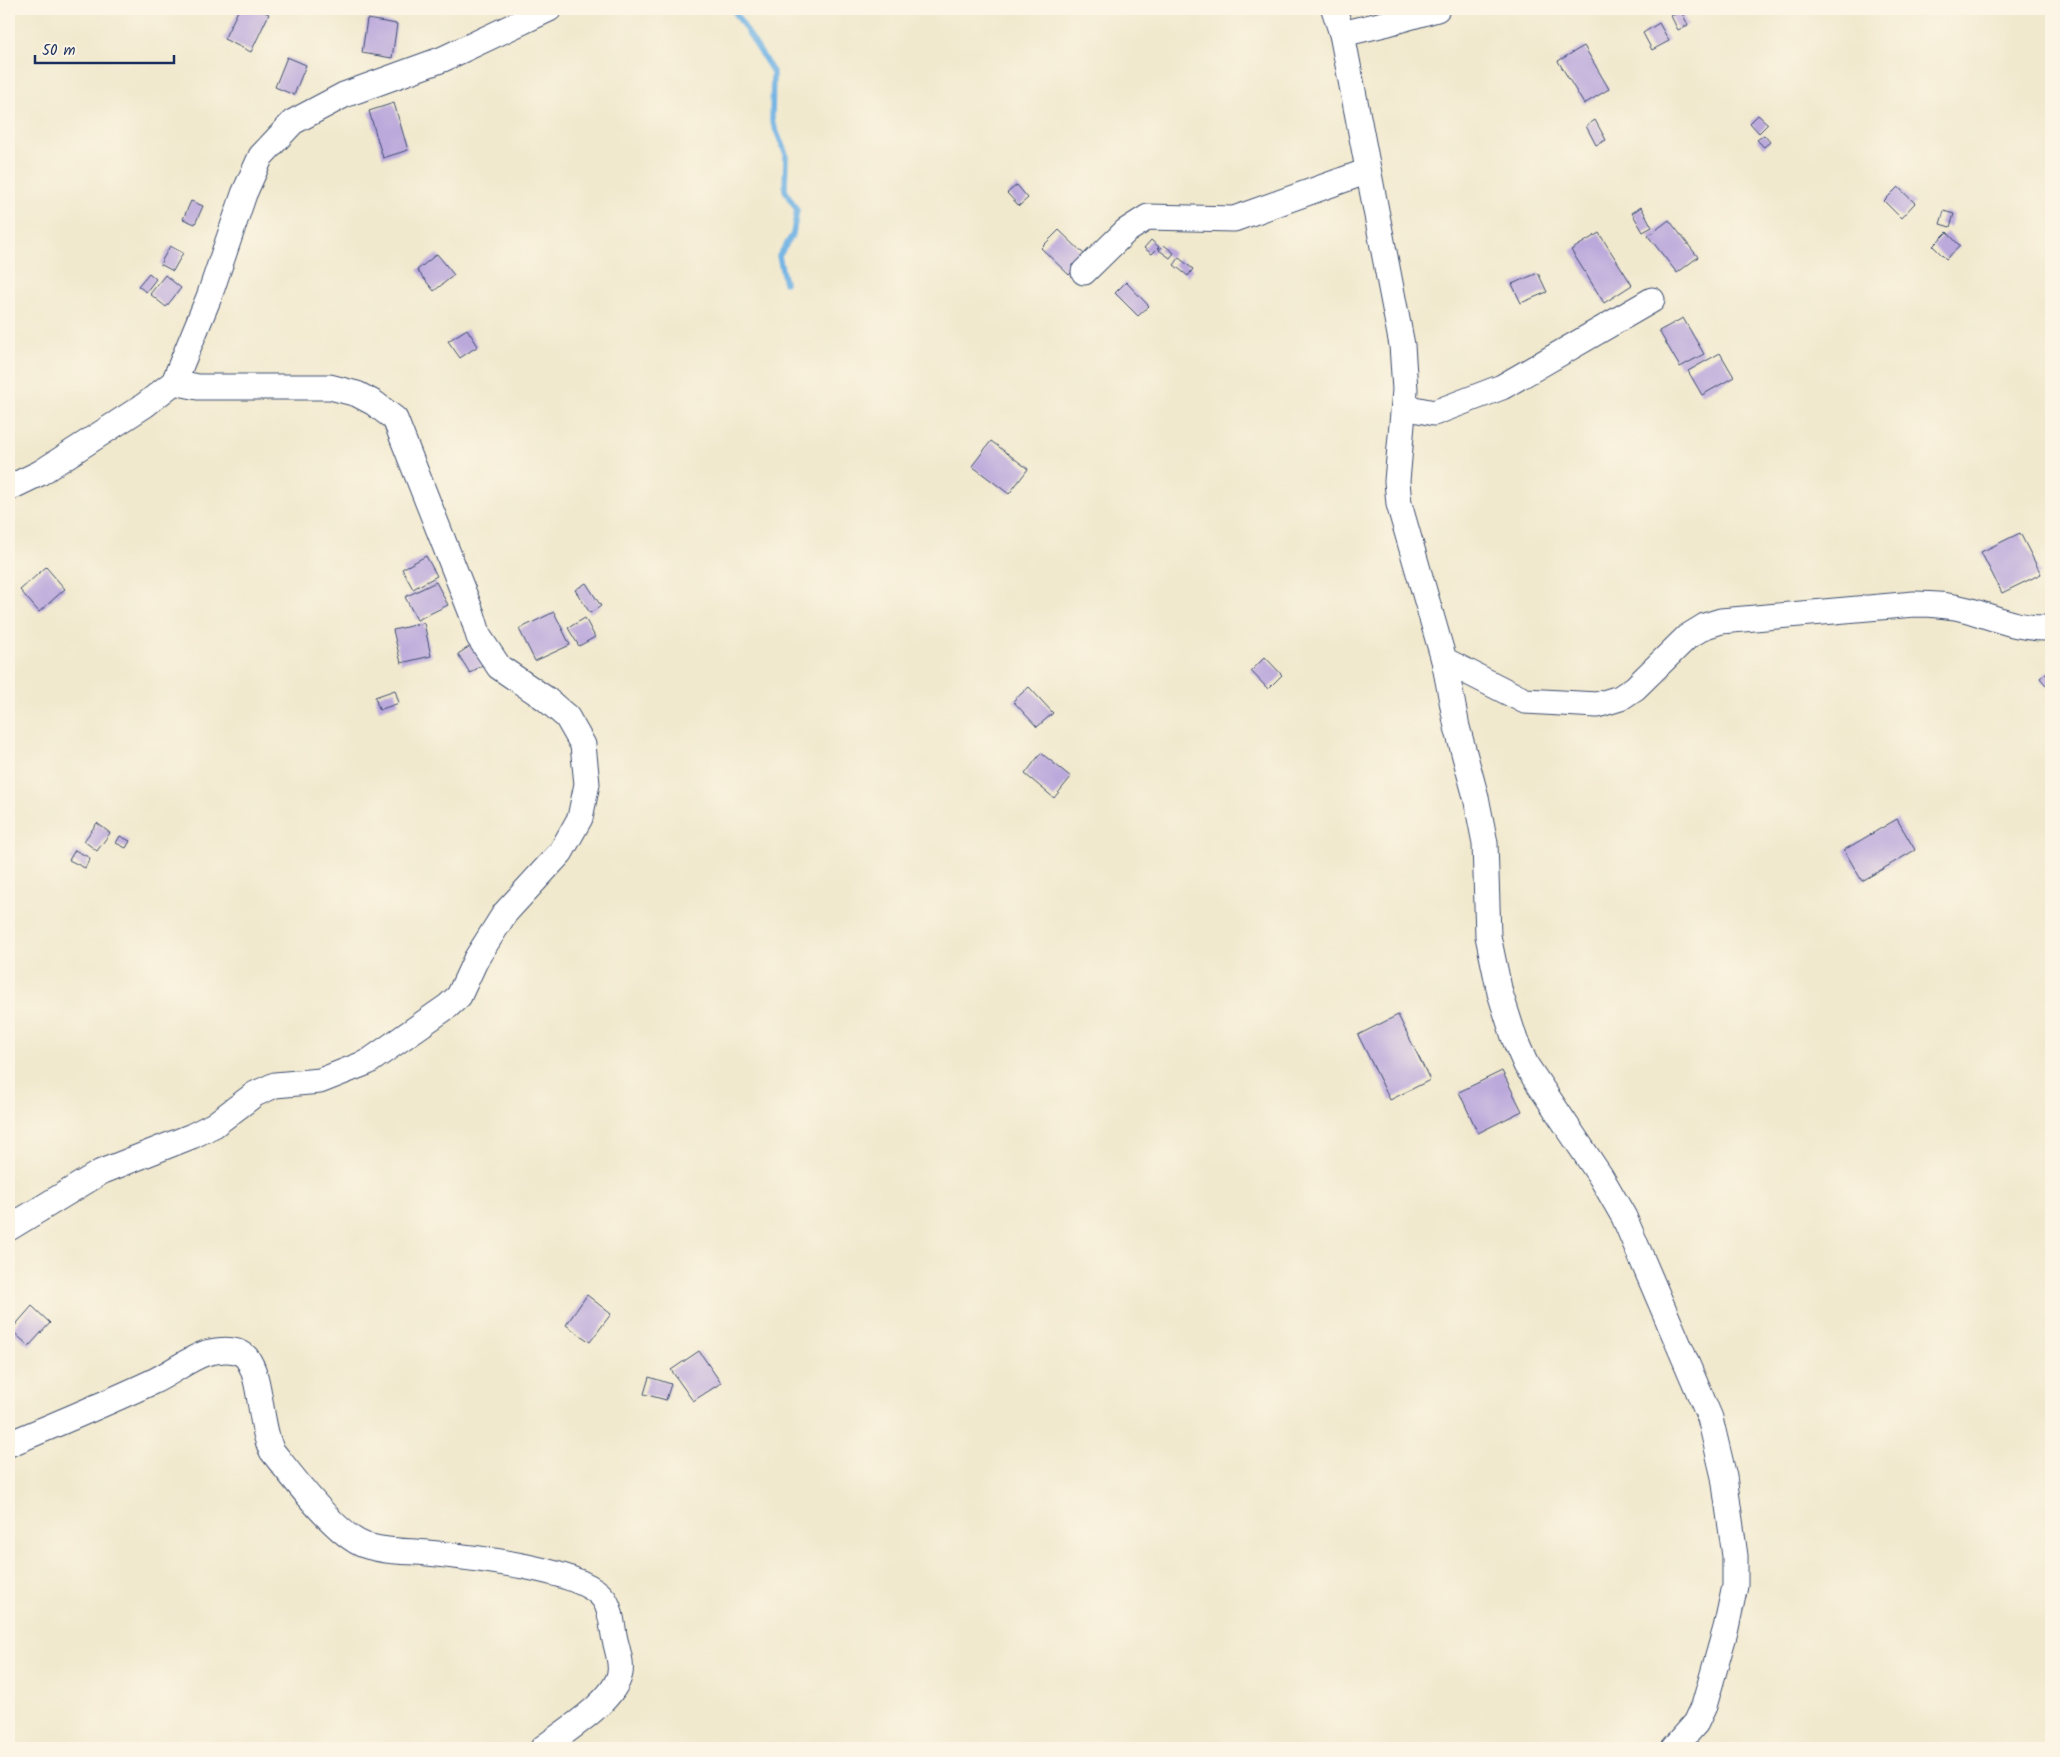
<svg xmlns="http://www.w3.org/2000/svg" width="2060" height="1757" font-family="Kalam,sans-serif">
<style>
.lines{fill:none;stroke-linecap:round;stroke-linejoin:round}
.stream{stroke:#6fb2e4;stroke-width:5.5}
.building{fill:#bba9dc}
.minor-casing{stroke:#3b4b6f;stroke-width:27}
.minor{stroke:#fff;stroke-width:25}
</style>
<rect width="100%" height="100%" fill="#fcf5e5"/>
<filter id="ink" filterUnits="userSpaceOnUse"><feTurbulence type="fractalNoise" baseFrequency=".02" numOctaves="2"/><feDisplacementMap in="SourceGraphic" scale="10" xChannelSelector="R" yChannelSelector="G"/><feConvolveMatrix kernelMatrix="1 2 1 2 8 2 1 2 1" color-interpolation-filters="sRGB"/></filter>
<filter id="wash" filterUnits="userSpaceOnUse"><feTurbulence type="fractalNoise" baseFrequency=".0096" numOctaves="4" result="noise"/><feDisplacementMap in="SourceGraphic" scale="20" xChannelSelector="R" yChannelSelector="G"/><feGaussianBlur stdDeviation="1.12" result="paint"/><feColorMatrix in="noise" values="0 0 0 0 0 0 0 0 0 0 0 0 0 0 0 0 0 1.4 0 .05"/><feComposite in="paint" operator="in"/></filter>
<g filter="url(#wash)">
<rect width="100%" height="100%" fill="#f1e9ce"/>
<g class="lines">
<polyline class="stream" points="733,9 773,72 772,121 786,154 785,190 797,210 793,234 779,256 785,283"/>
</g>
<g id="blocks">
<g class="building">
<polygon points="239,9 258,9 269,14 251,52 224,39"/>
<polygon points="369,9 393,9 392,15 369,12"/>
<polygon points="1681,11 1688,25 1678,30 1671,16"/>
<polygon points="367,19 397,24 392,58 362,53"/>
<polygon points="1659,23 1669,41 1652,50 1643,33"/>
<polygon points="1584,46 1609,89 1584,104 1558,61"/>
<polygon points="287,57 306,65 294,95 275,87"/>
<polygon points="394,103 408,150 383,158 369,111"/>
<polygon points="1758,115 1768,124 1759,133 1750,123"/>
<polygon points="1595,120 1606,140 1596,145 1586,126"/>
<polygon points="1764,135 1770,142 1764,147 1757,140"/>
<polygon points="1017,185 1028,198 1019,206 1007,193"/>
<polygon points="1898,187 1915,203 1901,218 1884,201"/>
<polygon points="191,201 203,206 195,224 183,219"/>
<polygon points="1641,207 1652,227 1643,232 1632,213"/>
<polygon points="1944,211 1954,214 1950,227 1940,224"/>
<polygon points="1669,220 1698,257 1677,273 1648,236"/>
<polygon points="1059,230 1086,256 1069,275 1041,248"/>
<polygon points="1947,232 1960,246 1946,259 1933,246"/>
<polygon points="1599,233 1632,285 1604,303 1571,250"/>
<polygon points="1151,240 1159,247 1152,254 1144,248"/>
<polygon points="1164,245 1174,253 1170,258 1159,250"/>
<polygon points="170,246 183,253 173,271 160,264"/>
<polygon points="437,254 454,275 434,291 417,270"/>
<polygon points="1179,258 1193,269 1188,276 1174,265"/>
<polygon points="149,273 156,279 146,292 138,286"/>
<polygon points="1538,273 1547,292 1521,303 1512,284"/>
<polygon points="165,275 181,288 166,307 150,294"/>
<polygon points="1126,282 1149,306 1138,316 1115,293"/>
<polygon points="1683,318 1704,354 1680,367 1659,331"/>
<polygon points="467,329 478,346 460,358 448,341"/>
<polygon points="1720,353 1734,377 1702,395 1688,371"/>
<polygon points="991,441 1028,469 1009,494 972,466"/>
<polygon points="2020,533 2041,574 2002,593 1981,552"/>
<polygon points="426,556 437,576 413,589 402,569"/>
<polygon points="46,567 65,589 39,612 20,590"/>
<polygon points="436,582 448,605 417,620 405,597"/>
<polygon points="586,583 601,606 590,613 575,590"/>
<polygon points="554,612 570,645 535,661 519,629"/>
<polygon points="585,618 595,637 579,646 568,628"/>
<polygon points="424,623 431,656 401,663 393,630"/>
<polygon points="475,643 487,662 470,673 458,654"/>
<polygon points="1265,657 1282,675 1268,689 1251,671"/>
<polygon points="2051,669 2051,691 2040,678"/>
<polygon points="1029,687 1053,713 1037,727 1013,701"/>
<polygon points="395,690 399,703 379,710 375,697"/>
<polygon points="1041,753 1071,777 1054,798 1025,774"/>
<polygon points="1897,819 1915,850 1862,881 1844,850"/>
<polygon points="97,823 110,833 97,851 84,841"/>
<polygon points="120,836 130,841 126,848 116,843"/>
<polygon points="75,850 90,858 85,868 69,860"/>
<polygon points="1398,1015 1430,1080 1390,1100 1358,1035"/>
<polygon points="1502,1071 1522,1111 1478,1133 1459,1092"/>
<polygon points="587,1295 611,1314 590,1342 566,1325"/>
<polygon points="32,1306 50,1323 29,1346 11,1330"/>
<polygon points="699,1351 721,1383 693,1401 671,1370"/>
<polygon points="649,1377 671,1384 666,1400 644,1394"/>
</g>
</g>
</g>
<g filter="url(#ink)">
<use href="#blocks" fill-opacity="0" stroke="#3b4b6f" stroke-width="1"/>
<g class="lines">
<defs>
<g id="minor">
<polyline points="1334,9 1342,34 1402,345 1405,390 1397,481 1399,504 1444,660 1457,727 1476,797 1485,843 1488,936 1500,993 1515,1040 1526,1065 1601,1177 1624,1217 1710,1418 1724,1477 1735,1556 1735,1586 1726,1628 1704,1706 1696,1723 1674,1748"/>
<polyline points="1342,34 1388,23 1437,9"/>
<polyline points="1084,272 1126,231 1148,217 1234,219 1368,171"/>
<polyline points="1404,407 1434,413 1502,387 1652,300"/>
<polyline points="9,488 40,473 145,405 174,382 209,297 244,194 261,156 293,122 344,95 443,59 549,9"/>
<path d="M1444,660L1525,701L1597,705L1620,698L1635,688L1687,637L1705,626L1721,621L1914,604C1932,604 1950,605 1968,610C1999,619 2017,629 2051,628"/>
<polyline points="9,1228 101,1172 192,1136 214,1125 255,1094 275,1085 320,1081 368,1062 448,1006 459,996 476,959 505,913 561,852 580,818 587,784 583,745 567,717 546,699 499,667 479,637 472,614 395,419 374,403 357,394 330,387 198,387 174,382"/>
<path d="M9,1444C57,1424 105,1404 152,1382C170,1374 188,1359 206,1353C218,1350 236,1347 246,1357C262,1376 259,1425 272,1451C292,1476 336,1535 364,1545C384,1552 407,1551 428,1553C466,1557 582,1568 604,1599C611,1609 612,1624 614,1635C616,1647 622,1661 620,1673C615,1701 565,1731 543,1748"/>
</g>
</defs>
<use href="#minor" class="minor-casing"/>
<use href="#minor" class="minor"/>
</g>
</g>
<rect width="2060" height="1757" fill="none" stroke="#fcf5e5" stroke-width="30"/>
<path d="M35 55v8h139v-8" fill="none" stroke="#1b2f5e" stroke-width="2.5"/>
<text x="42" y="55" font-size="15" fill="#1b2f5e" stroke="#fcf5e5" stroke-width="4" paint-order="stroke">50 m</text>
</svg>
